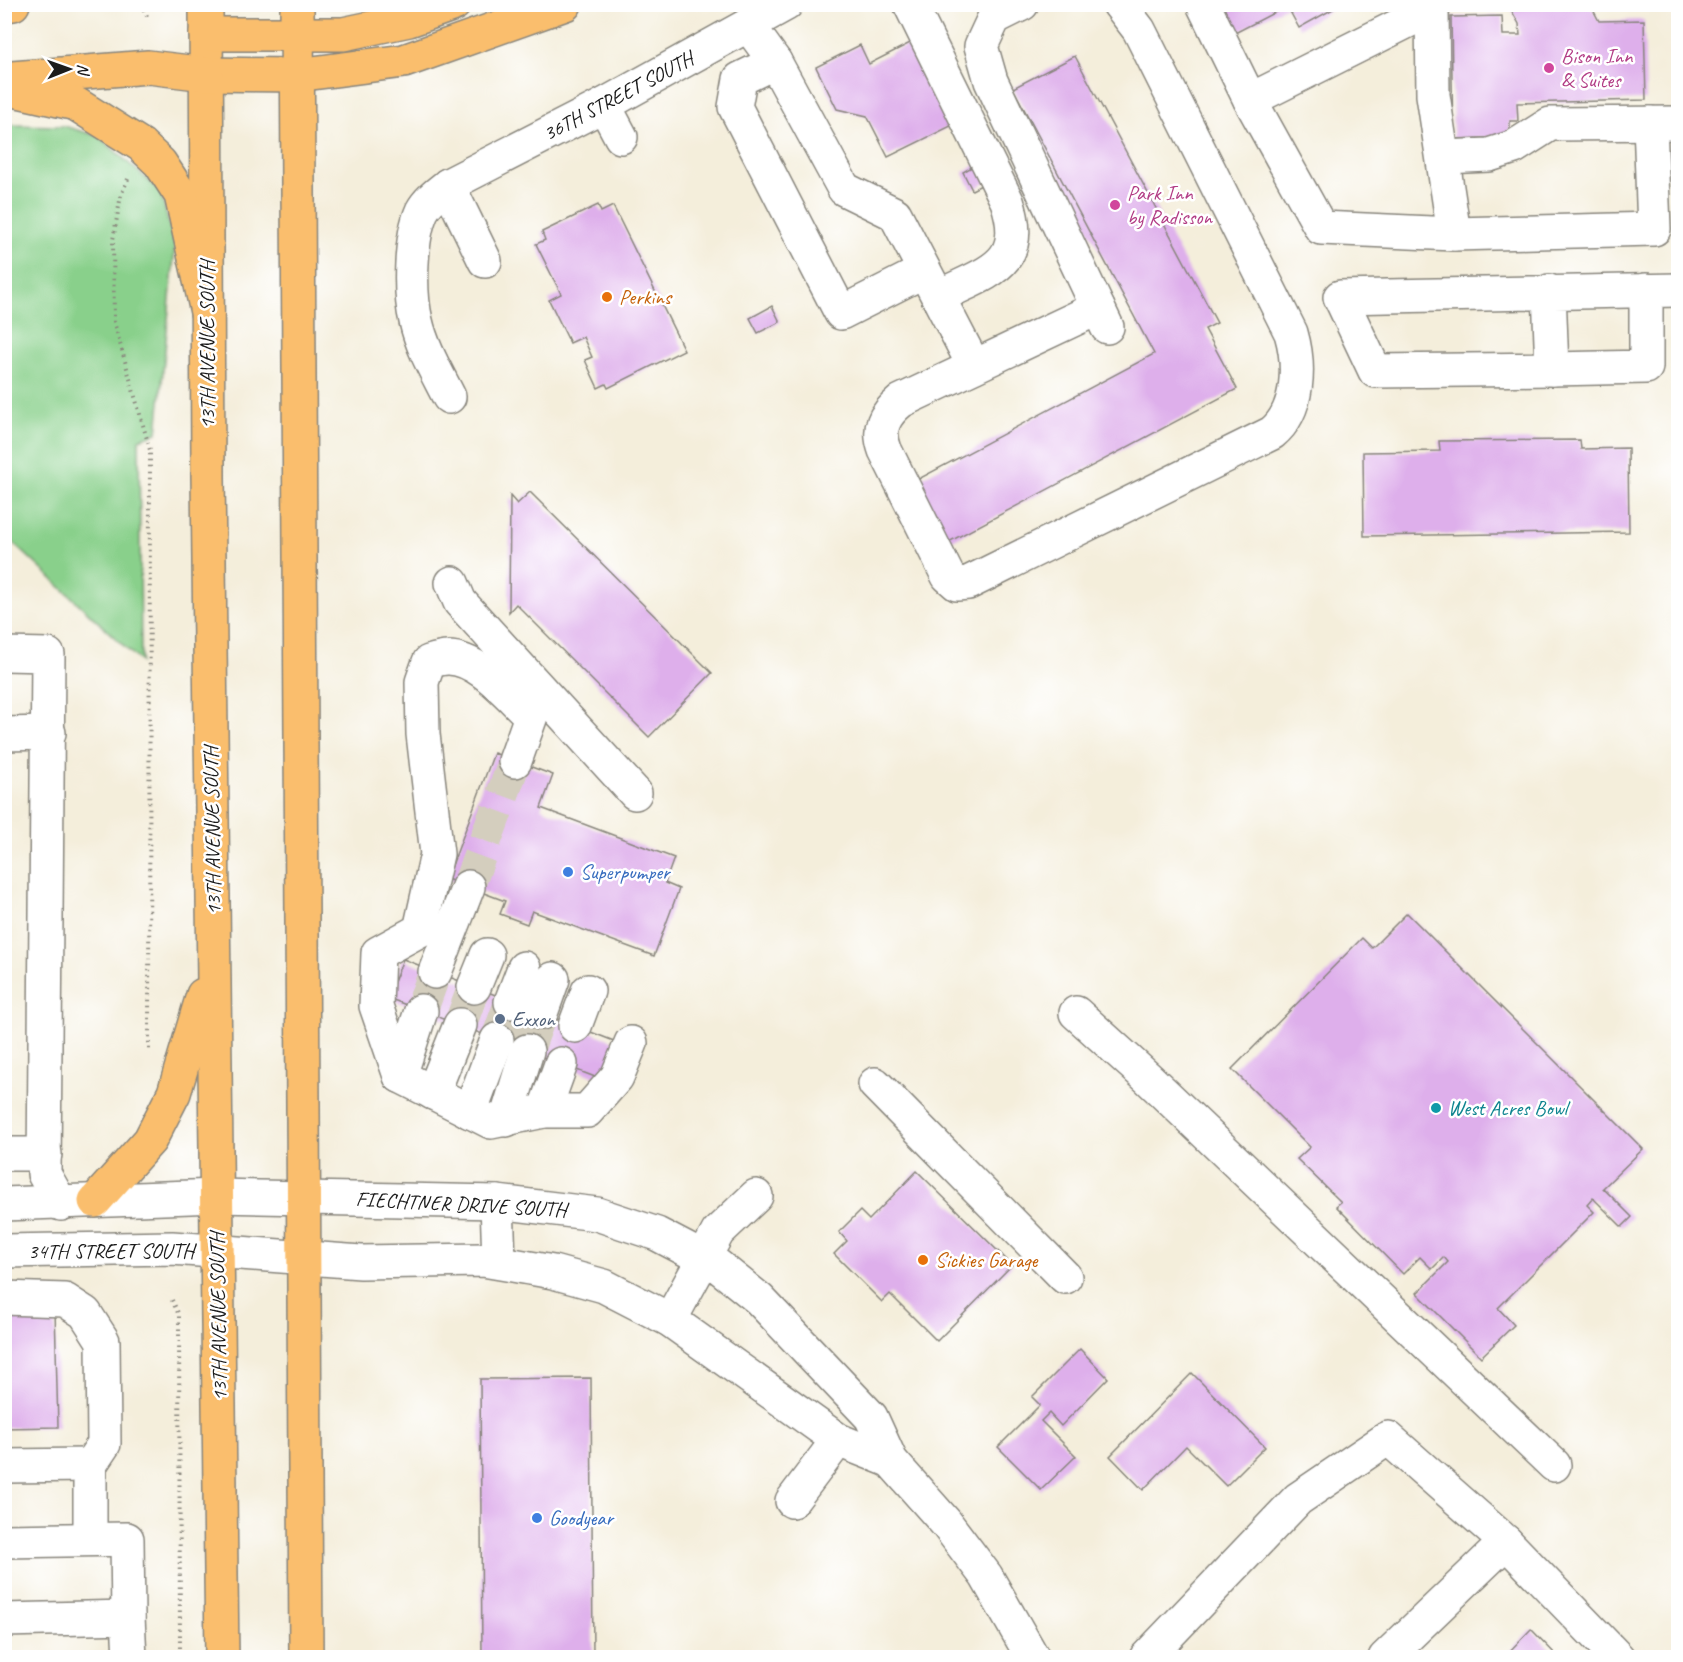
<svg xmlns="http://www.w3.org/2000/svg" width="1683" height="1662" font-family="Caveat,sans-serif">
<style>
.green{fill:#89d08b;stroke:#527654;stroke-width:1.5}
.building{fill:#deafeb}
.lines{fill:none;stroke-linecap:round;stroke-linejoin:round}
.minor-tunnel{stroke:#d4cebe;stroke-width:33;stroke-dasharray:33 16;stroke-linecap:butt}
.minor-casing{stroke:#88857c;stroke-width:36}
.major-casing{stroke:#88857c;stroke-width:36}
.highway-casing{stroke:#88857c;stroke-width:36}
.path{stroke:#88857c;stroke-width:4;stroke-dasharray:1.5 4.5;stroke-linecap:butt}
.minor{stroke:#fff;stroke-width:33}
.major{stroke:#fabe6d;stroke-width:33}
.highway{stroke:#fabe6d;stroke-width:33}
.hotel-dot{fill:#d1479c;stroke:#fff;stroke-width:2}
.food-dot{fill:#e8710a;stroke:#fff;stroke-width:2}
.shop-dot{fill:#3f7fe0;stroke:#fff;stroke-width:2}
.service-dot{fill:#5c6f8a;stroke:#fff;stroke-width:2}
.culture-dot{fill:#0f9aa8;stroke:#fff;stroke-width:2}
.labels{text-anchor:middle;stroke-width:5;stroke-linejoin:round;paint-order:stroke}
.hotel-label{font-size:21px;fill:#b23c85;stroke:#fff;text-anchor:start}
.street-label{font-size:21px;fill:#1c1c1c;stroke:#fff}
.food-label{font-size:21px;fill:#c56008;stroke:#fff;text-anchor:start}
.shop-label{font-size:21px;fill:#366cbe;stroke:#fff;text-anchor:start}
.service-label{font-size:21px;fill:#4e5e75;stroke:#fff;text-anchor:start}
.culture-label{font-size:21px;fill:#0d838f;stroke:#fff;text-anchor:start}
</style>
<rect width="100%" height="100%" fill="#fff"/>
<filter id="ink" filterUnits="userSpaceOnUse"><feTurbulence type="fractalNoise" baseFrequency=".0167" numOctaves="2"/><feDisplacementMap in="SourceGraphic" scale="12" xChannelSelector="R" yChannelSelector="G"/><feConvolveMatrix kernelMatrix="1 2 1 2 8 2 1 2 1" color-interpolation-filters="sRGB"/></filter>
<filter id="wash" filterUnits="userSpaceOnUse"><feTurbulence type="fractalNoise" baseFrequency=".008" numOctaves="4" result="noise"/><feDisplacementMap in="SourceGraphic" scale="24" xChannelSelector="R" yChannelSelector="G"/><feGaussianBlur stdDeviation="1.35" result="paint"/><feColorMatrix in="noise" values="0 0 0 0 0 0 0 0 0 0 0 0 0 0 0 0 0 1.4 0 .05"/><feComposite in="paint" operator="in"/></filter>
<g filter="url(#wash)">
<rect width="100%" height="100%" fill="#f4eedb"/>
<polygon class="green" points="4,125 64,126 98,136 160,191 175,247 157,433 139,439 141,662 5,535"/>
<g id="blocks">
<g class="building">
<polygon points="1220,4 1342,4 1299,28 1287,6 1235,33"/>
<polygon points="1508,4 1590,4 1599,21 1644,20 1646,100 1517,103 1518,121 1510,121 1510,137 1453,139 1451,17 1502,16 1503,35 1520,35 1519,24"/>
<polygon points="916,40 957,123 888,157 867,116 837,109 816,67 860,45 869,64"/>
<polygon points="1075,56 1217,323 1205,329 1237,389 943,545 911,483 1154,354 1013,88"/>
<polygon points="977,164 987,182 972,190 963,172"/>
<polygon points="598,205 601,212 613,206 684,350 608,388 606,384 598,388 585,360 592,357 583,337 570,343 549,300 561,294 536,244 545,240 542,232"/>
<polygon points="772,306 780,322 758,333 750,318"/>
<polygon points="1580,440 1581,449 1628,448 1629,532 1364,536 1363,452 1440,451 1439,441"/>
<polygon points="530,492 712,673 649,737 516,604 509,612 510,496 517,504"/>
<polygon points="494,753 553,775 541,808 674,858 665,883 679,889 654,956 532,911 527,924 500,914 505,901 447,879"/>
<polygon points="1407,913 1643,1149 1603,1188 1632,1217 1622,1227 1593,1198 1587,1205 1594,1212 1498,1308 1514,1325 1481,1357 1417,1293 1448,1262 1444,1257 1432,1269 1420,1257 1403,1274 1336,1206 1341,1202 1297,1159 1310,1147 1232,1069 1362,938 1372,948"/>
<polygon points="403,959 619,1043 603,1080 388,998"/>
<polygon points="917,1171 1012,1265 937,1341 890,1294 882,1302 834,1254 847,1241 839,1232 860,1211 869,1220"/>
<polygon points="55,1309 58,1427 4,1428 4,1310"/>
<polygon points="1080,1349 1108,1378 1061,1426 1049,1413 1041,1421 1076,1456 1041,1490 998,1447 1040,1405 1032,1397"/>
<polygon points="1192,1373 1265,1447 1226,1486 1186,1446 1143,1490 1110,1456"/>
<polygon points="591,1378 593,1658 482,1658 480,1379"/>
<polygon points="1531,1629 1559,1658 1503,1658"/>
</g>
</g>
</g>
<g filter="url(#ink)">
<use href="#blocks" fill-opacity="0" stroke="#88857c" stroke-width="1.5"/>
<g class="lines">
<g class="minor-tunnel">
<polyline points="468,887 515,761"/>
<polyline points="421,1011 435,972"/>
<polyline points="460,1025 474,987"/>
<polyline points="497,1040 511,1002"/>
<polyline points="527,1051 541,1013"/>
</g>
<defs>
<g id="minor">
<path d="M910,4L1007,201C1029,266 986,272 938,297"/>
<polyline points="1022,4 994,18 981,46 991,81 1107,327"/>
<polyline points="1203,4 1250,100 1432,9"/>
<polyline points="1435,4 1432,9 1433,95 1454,234 1654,229 1650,123"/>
<polyline points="749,26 775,62 844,189 895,214 974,366"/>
<polyline points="775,62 740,79 735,107 841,313 924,271"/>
<polyline points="1250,100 1321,228 1454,234"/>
<polyline points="604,105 621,137"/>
<polyline points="1444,157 1489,155 1514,147 1550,124 1678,123"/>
<polyline points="448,185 485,261"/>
<polyline points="1549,291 1552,369 1375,371 1340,297 1678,290"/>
<path d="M1098,308L901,401C884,415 877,428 885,450L948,576L957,584L968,583L1272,433C1300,410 1300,364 1291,333L1139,30L1119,4"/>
<polyline points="1552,369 1646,367 1646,290"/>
<path d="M449,397C437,373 422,348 416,321C409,292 410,238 422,211C428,200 438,193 448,185L604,105L786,4"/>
<polyline points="452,583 460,602 635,793"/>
<polyline points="4,654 48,655 44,1174 61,1204"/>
<polyline points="4,734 49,733"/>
<path d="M515,761L531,716C509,696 479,658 448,658C442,658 435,660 429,662L422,682L423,734L437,854L420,930L378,953L376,1006L400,1076L491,1122L544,1111H587L617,1077L631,1043"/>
<polyline points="435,972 468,887"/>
<polyline points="474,987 487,955"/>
<polyline points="511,1002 524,968"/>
<polyline points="541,1013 553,979"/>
<polyline points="1076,1013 1149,1079 1554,1465"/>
<polyline points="575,1026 588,991"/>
<polyline points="400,1076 421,1011"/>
<polyline points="875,1084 1065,1277"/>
<polyline points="433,1093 460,1025"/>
<polyline points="544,1111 561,1064"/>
<polyline points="470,1112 497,1040"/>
<polyline points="506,1120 527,1051"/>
<polyline points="4,1154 45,1154"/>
<polyline points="497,1202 499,1262"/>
<polyline points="4,1204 217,1196 497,1202 597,1214 657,1234 718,1266 759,1299 871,1417 891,1461 946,1523 986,1576 1033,1658"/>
<polyline points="4,1251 172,1248 361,1262 483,1260 553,1272 604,1286 670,1320 838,1440 891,1461"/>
<polyline points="4,1298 65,1300 85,1313 103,1341 104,1444 90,1465 90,1539"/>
<polyline points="670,1320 718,1232 756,1196"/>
<polyline points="4,1466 90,1465"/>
<polyline points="792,1501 838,1440"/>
<polyline points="4,1541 127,1539 128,1617"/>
<polyline points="4,1620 128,1617 130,1658"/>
<polyline points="1146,1658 1298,1499 1388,1438 1506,1542 1618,1658"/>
<polyline points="1385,1658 1506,1542"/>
</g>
<g id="major">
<polyline points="206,4 208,476 222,1658"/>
<polyline points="297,4 306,1658"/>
<polyline points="206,34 343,34 409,20 454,4"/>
<polyline points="206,74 297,75 404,61 565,4"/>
<polyline points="95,1201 150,1140 174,1093 203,995"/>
</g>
<g id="highway">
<polyline points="4,5 13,4"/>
<polyline points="12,78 148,67 206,74"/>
<polyline points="4,88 76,104 141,145 160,163 181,195 207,312"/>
</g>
</defs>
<use href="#minor" class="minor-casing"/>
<use href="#major" class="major-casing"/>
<use href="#highway" class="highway-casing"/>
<g class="path">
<polyline points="141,4 148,18"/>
<polyline points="128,179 121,195 113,240 114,322 150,450 149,1052"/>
<polyline points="172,1300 179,1315 180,1658"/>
</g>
<use href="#minor" class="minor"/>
<use href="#major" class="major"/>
<use href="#highway" class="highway"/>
</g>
</g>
<g class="hotel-dot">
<circle cx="1549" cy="68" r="6"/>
<circle cx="1115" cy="205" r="6"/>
</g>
<g class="food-dot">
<circle cx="607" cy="297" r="6"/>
<circle cx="923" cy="1260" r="6"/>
</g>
<g class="shop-dot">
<circle cx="568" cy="872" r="6"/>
<circle cx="537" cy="1518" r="6"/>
</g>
<circle class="service-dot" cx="500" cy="1019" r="6"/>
<circle class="culture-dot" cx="1436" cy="1108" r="6"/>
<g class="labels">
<g class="hotel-label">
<text x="1561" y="63">Bison Inn<tspan x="1561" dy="24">&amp; Suites</tspan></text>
<text x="1127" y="200">Park Inn<tspan x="1127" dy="24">by Radisson</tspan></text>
</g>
<g class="street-label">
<text transform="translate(618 96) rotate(-28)" y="7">36TH STREET SOUTH</text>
<text transform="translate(207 345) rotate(-90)" y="7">13TH AVENUE SOUTH</text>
<text transform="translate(212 831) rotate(-91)" y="7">13TH AVENUE SOUTH</text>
<text transform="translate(461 1204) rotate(3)" y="7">FIECHTNER DRIVE SOUTH</text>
<text x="111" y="1258">34TH STREET SOUTH</text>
<text transform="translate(218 1317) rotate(-91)" y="7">13TH AVENUE SOUTH</text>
</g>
<g class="food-label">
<text x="619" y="304">Perkins</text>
<text x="935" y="1267">Sickies Garage</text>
</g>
<g class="shop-label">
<text x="580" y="879">Superpumper</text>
<text x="549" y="1525">Goodyear</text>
</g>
<g class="service-label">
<text x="512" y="1026">Exxon</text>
</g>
<g class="culture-label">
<text x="1448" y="1115">West Acres Bowl</text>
</g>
</g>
<rect width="1683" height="1662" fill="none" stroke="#fff" stroke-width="24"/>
<g transform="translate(69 69) rotate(89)" stroke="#ffffff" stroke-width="4.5" paint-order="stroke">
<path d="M0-4.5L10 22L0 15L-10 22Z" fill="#1c1c1c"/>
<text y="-9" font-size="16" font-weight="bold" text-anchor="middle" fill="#1c1c1c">N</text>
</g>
</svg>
